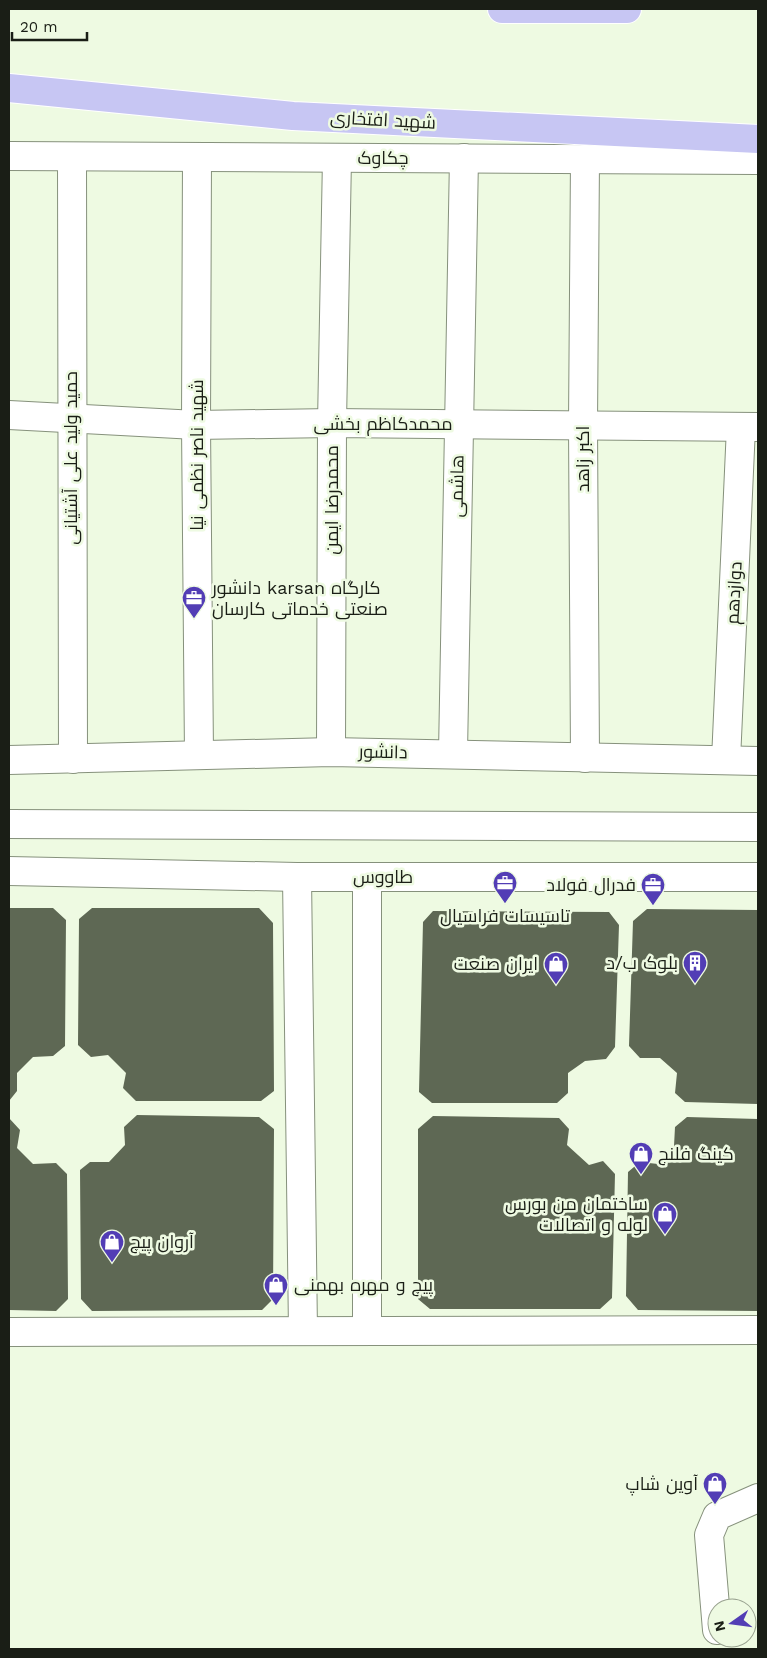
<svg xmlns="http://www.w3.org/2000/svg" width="767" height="1658" font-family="'Work Sans',Cairo,sans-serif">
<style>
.building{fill:#5e6854}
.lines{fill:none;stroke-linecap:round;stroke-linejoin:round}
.minor-casing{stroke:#86917c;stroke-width:30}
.major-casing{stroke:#fff;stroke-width:30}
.minor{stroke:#fff;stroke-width:28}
.major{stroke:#c7c6f3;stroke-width:28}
.labels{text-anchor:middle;stroke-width:5;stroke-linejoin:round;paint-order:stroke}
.street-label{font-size:18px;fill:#1a1e16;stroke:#eefae2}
.poi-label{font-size:18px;fill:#1a1e16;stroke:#eefae2;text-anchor:end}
</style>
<rect width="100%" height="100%" fill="#eefae2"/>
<g class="building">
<polygon points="9,908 53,908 66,920 65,1046 53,1056 33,1057 17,1073 17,1091 9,1101"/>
<polygon points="92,908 259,908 273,923 274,1091 261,1101 136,1101 123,1088 126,1073 108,1055 91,1057 78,1045 79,919"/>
<polygon points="647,909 758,910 758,1104 685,1102 675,1093 677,1073 660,1058 640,1058 629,1046 633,921"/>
<polygon points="433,911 609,912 619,925 615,1047 606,1059 585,1061 568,1073 568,1093 557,1103 432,1103 419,1092 423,922"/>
<polygon points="137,1115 259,1117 274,1129 273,1299 262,1310 92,1311 81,1299 80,1170 90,1162 109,1162 125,1145 124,1127"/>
<polygon points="433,1116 559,1118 569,1129 567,1145 589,1165 603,1161 615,1174 612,1298 600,1309 430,1309 418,1299 418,1129"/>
<polygon points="687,1117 758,1119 758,1311 638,1310 626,1296 628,1172 640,1162 658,1164 674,1146 675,1127"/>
<polygon points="9,1118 20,1130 17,1148 33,1164 56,1163 67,1174 68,1299 56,1311 9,1310"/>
</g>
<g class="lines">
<defs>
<g id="minor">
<polyline points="9,156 758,160"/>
<polyline points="72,157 73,759"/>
<polyline points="197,157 196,425 199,754"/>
<polyline points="9,415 196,425 332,423 758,427"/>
<polyline points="331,752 332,423 337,158"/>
<polyline points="453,753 464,158"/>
<polyline points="585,758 583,425 585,159"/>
<polyline points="9,760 331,752 758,761"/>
<polyline points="726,760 741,427"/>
<polyline points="9,824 758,827"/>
<polyline points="9,871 297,877 758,877"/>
<polyline points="297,877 303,1331"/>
<polyline points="367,877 367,1331"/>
<polyline points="9,1332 758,1330"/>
<polyline points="717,1630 709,1535 717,1516 758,1498"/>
</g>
<g id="major">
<polyline points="502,9 627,9"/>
<polyline points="9,88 293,116 758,139"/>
</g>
</defs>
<use href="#minor" class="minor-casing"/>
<use href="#major" class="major-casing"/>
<use href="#minor" class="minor"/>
<use href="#major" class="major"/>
</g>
<defs>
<symbol id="office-pin" viewBox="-11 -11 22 30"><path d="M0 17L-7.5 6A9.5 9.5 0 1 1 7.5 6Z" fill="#523db5" stroke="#eefae2"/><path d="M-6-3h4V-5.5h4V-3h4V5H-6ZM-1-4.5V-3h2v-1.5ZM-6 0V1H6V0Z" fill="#fff"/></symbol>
<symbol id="building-pin" viewBox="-11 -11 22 30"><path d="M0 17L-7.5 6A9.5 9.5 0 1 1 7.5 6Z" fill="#523db5" stroke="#eefae2"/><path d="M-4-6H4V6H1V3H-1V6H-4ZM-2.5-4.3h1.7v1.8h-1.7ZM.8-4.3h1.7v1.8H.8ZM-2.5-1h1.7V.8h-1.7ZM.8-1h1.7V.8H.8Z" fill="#fff"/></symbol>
<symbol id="shop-pin" viewBox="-11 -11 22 30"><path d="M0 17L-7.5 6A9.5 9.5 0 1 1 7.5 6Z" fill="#523db5" stroke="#eefae2"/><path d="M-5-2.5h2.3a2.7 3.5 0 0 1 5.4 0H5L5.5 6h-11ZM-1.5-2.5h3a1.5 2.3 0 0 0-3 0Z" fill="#fff"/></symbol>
</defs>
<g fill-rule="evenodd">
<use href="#office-pin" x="180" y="584" width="28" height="38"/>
<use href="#office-pin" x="491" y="869" width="28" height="38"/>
<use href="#office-pin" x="639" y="871" width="28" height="38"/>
<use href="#building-pin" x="681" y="949" width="28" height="38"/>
<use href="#shop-pin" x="542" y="950" width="28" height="38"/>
<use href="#shop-pin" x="627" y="1140" width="28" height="38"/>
<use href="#shop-pin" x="651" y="1200" width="28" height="38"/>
<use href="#shop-pin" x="98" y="1228" width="28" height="38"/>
<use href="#shop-pin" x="262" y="1271" width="28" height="38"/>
<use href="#shop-pin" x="701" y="1470" width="28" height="38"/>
</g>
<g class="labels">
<g class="street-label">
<text transform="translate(383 120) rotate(3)" y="6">شهید افتخاری</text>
<text x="383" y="164">چکاوک</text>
<text x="383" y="430">محمدکاظم بخشی</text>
<text transform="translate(197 455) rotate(-90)" y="6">شهید ناصر نظمی نیا</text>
<text transform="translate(71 458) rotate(-90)" y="6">حمید ولید علی آشتیانی</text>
<text transform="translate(583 459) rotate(-90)" y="6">اکبر زاهد</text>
<text transform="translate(457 486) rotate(-89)" y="6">هاشمی</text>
<text transform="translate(332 500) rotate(-90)" y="6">محمدرضا ایمن</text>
<text transform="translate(734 593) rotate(-87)" y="6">دوازدهم</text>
<text transform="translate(383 752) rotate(1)" y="6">دانشور</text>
<text x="383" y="883">طاووس</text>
</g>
<g class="poi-label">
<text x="212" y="594" text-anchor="start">دانشور karsan کارگاه<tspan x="212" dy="21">صنعتی خدماتی کارسان</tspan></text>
<text x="636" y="891">فدرال فولاد</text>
<text x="505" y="922" text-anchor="middle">تاسیسات فراسیال</text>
<text x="678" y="969">بلوک ب/د</text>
<text x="538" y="970">ايران صنعت</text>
<text x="658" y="1160" text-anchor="start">کینگ فلنج</text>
<text x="648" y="1210">ساختمان من بورس<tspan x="648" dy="21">لوله و اتصالات</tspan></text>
<text x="130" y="1248" text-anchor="start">آروان پیچ</text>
<text x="294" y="1291" text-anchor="start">پیچ و مهره بهمنی</text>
<text x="698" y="1490">آوین شاپ</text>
</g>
</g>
<rect width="767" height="1658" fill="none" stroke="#1a1e16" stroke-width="20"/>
<g transform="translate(732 1623) rotate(256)"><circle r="24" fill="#eefae2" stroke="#99a290"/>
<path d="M0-4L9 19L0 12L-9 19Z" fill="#523db5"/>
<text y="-8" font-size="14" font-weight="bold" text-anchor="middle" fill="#1a1e16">N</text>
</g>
<path d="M12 32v8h75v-8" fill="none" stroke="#1a1e16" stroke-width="2.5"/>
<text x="20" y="32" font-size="15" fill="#1a1e16" stroke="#eefae2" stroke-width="4" paint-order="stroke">20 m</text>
</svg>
